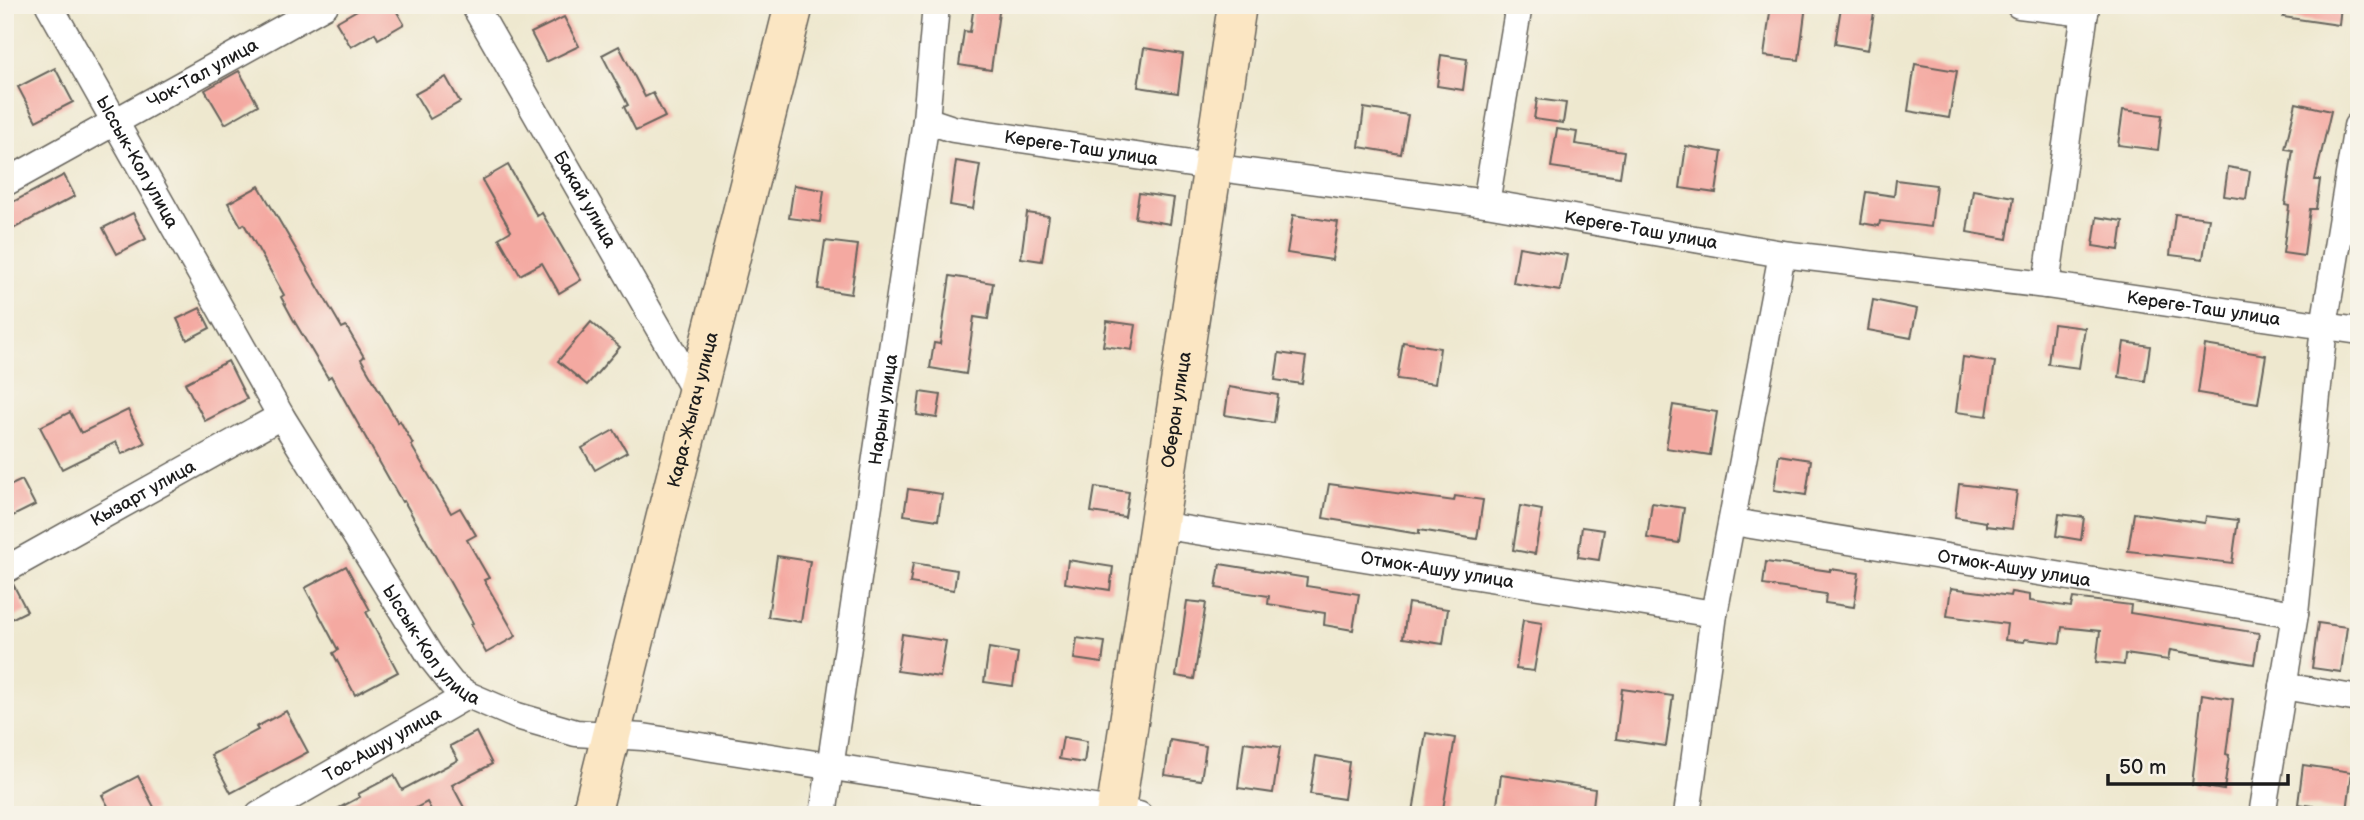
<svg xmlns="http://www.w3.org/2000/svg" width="2364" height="820" font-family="'Balsamiq Sans',sans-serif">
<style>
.building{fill:#f4a9a1}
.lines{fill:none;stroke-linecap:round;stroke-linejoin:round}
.street-casing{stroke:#66635b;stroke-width:29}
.secondary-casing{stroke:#66635b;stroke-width:41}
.street{stroke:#fff;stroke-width:26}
.secondary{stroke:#fbe6c3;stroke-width:38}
.labels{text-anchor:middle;stroke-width:7;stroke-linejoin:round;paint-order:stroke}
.street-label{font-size:18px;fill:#1c1c1c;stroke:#f7f3e8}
</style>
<rect width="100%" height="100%" fill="#f7f3e8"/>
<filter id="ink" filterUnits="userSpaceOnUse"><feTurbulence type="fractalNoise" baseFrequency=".0143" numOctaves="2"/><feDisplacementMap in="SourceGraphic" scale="14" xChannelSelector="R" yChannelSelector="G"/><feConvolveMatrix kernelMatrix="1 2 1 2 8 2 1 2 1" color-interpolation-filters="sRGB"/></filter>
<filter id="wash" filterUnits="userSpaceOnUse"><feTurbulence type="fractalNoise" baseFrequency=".00686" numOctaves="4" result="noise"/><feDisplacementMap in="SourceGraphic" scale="28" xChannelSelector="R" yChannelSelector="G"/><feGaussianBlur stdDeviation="1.57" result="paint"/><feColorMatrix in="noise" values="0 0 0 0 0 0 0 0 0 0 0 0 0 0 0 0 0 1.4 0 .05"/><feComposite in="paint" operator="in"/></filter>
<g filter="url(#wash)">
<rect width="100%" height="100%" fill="#eee8cf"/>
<g id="blocks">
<g class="building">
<polygon points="366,5 393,5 404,24 378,39 375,33 351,47 336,22"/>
<polygon points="974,5 1000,5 991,70 959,65 964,31 970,32"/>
<polygon points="1771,5 1806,5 1799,60 1764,56"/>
<polygon points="2284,5 2341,5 2339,25 2283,17"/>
<polygon points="1841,7 1874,12 1868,50 1835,44"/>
<polygon points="564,17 579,46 546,62 531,33"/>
<polygon points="619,46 645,97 653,93 665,117 636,131 624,107 628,105 602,55"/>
<polygon points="1144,48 1183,54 1178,93 1138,87"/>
<polygon points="1441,55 1467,59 1463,90 1437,86"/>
<polygon points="1915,64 1957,71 1949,118 1908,111"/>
<polygon points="55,68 73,102 36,121 18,87"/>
<polygon points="239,71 258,105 225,124 205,90"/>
<polygon points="446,77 460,102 430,119 415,94"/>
<polygon points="1537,99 1566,103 1563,123 1534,119"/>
<polygon points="2296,103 2331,111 2315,180 2320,180 2316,209 2310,209 2304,256 2283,253 2289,206 2285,205 2293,150 2285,149"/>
<polygon points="1364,108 1408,115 1401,154 1359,147"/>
<polygon points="2123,110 2162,115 2158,150 2118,145"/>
<polygon points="1557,129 1577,132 1575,144 1624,151 1620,177 1551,167"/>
<polygon points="1686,146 1722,152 1716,193 1680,188"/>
<polygon points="956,161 980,165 973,209 950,205"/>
<polygon points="508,165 537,216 542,213 581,280 559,293 542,263 520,275 499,238 511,231 482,180"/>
<polygon points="2228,167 2250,171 2246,199 2224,196"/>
<polygon points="64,175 75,196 13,229 5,215 5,206"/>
<polygon points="1896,180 1936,185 1931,227 1880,221 1879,226 1861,223 1866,192 1894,196"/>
<polygon points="794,185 824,190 820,222 789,218"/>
<polygon points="259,186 342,328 346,326 364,357 361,359 398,423 400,421 413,444 411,445 451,513 460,508 476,535 467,540 489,578 484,580 516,636 486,653 471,625 473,623 404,501 402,502 331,376 328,378 293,319 281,297 284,295 244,224 241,226 228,203"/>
<polygon points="1973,190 2014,197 2007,239 1967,232"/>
<polygon points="1139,193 1174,198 1170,224 1135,218"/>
<polygon points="133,213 146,239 117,254 103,228"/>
<polygon points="1027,213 1049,216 1042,261 1021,258"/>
<polygon points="2175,214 2209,218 2203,259 2170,255"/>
<polygon points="1293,215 1338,222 1332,260 1287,253"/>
<polygon points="2097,217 2123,221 2119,250 2093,246"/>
<polygon points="825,241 858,245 851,294 818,289"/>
<polygon points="1519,247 1567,255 1560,291 1513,283"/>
<polygon points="950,276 993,283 988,319 974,317 966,374 930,368 934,343 940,344"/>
<polygon points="1873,300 1917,309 1911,338 1868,330"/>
<polygon points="200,308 210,328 187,340 177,319"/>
<polygon points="1107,321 1136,325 1132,350 1103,346"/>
<polygon points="591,322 620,347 587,385 558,361"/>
<polygon points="2053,324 2085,328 2079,368 2048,364"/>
<polygon points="1403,342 1440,348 1435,384 1397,379"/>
<polygon points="2124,342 2150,346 2145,381 2119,377"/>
<polygon points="2205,345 2266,355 2258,403 2198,393"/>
<polygon points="1279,353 1306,357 1302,384 1275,380"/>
<polygon points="1963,357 1995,362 1987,416 1956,412"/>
<polygon points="228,361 247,399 205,421 185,383"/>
<polygon points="1229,387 1278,395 1274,423 1225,415"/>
<polygon points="920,392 941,395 937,418 917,415"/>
<polygon points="1673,405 1717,412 1710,455 1666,448"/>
<polygon points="128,410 145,443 122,454 116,442 62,469 40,427 70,412 81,433"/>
<polygon points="614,430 627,452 595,470 582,448"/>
<polygon points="1779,455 1811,460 1806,495 1774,490"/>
<polygon points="22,480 35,505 5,520 5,488"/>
<polygon points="1329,484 1454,501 1455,496 1483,500 1477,539 1419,530 1419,534 1323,518"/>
<polygon points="1959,484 2017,491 2012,529 1986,526 1986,522 1955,517"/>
<polygon points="1095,487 1129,492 1125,517 1091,512"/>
<polygon points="908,489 942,494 938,520 904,515"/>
<polygon points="1652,503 1684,508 1679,543 1647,538"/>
<polygon points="1520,506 1542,510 1535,554 1513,550"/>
<polygon points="2134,513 2205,523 2206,516 2238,520 2232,563 2128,551"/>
<polygon points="2059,514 2084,517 2081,540 2056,536"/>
<polygon points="1582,527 1604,530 1599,560 1578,557"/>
<polygon points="777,556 810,561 801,622 768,617"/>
<polygon points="1068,560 1113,567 1110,590 1065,583"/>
<polygon points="1766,562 1830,571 1830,569 1859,573 1854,607 1825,603 1826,594 1763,585"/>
<polygon points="913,563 957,570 954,590 910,583"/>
<polygon points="1220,564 1307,578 1306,586 1359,594 1353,630 1324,625 1325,613 1268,604 1269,596 1216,588"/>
<polygon points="346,566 370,610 366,612 398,672 355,695 333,653 338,650 305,588"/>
<polygon points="13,584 27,611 5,622 5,586"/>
<polygon points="1951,588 2010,596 2011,592 2030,595 2030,601 2071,607 2073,598 2131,605 2130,613 2259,633 2254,664 2170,650 2168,660 2125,654 2124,665 2096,662 2100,631 2062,627 2060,643 2025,639 2024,642 2005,640 2007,624 1947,616"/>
<polygon points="1187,601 1206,603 1194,679 1176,676"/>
<polygon points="1408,603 1448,609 1443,644 1403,638"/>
<polygon points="1523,620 1542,623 1534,671 1516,669"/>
<polygon points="2318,623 2347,627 2341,672 2312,668"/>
<polygon points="902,634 946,641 940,677 897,671"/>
<polygon points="1077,638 1105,642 1102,663 1074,659"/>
<polygon points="989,648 1018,653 1013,686 984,682"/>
<polygon points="1622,689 1673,696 1666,746 1616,739"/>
<polygon points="2202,694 2233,699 2226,754 2229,755 2224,790 2192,785"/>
<polygon points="286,711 308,752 231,793 211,755 258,730 256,727"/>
<polygon points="476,732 492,764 452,785 468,815 434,815 427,802 403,815 326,815 360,797 358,794 394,775 402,790 458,760 450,746"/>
<polygon points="1426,733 1455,738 1442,815 1413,812"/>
<polygon points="1063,737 1087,741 1084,763 1059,759"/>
<polygon points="1170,740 1206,746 1201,780 1165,775"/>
<polygon points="1244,742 1280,747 1273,793 1238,788"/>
<polygon points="1316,756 1349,762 1344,799 1310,794"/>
<polygon points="2303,765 2352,772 2347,811 2298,804"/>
<polygon points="1501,775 1595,789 1592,815 1545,815 1545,812 1497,805"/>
<polygon points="138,776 155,809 144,815 113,815 102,795"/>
</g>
</g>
</g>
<g filter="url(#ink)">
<use href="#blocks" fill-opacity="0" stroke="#66635b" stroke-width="2"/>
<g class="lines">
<defs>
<g id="street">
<path id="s1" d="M49,5L281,416L433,660L452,684L468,695L517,716L576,733L643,737L1139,815"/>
<path id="s2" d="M474,5L697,395"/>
<polyline points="2019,5 2085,13"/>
<path id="s3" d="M926,120L953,129L1211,167L1486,203L1782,254L2046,285L2359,331"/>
<path id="s4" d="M5,183L325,5"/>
<polyline points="1486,203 1519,5"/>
<polyline points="2046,285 2086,5"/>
<path id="s5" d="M1733,522L2295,614"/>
<path id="s6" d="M1159,525L1714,614"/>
<path id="s7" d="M5,570L281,416"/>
<polyline points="2283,686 2359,699"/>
<path id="s8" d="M259,815L468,695"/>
<path id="s9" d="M823,815L926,120L936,5"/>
<polyline points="1687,815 1714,614 1782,254"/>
<polyline points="2262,815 2295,614 2324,326 2357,126"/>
</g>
<g id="secondary">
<path id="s10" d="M591,815L794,5"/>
<path id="s11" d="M1115,815L1237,5"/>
</g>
</defs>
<use href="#street" class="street-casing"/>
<use href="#secondary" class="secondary-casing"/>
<use href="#street" class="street"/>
<use href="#secondary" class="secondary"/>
</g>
</g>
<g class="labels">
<g class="street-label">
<text dy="6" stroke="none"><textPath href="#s4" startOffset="226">Чок-Тал улица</textPath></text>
<text dy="6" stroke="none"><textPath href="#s3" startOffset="158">Кереге-Таш улица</textPath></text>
<text dy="6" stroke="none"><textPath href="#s1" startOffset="180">Ыссык-Кол улица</textPath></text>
<text dy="6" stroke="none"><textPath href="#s2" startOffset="224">Бакай улица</textPath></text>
<text dy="6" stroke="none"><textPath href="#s3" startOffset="724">Кереге-Таш улица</textPath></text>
<text dy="6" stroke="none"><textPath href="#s3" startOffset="1292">Кереге-Таш улица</textPath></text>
<text dy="6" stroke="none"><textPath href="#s10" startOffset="418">Кара-Жыгач улица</textPath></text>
<text dy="6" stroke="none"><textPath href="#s9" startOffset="410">Нарын улица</textPath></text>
<text dy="6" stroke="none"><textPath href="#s11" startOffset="410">Оберон улица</textPath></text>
<text dy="6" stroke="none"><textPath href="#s7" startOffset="158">Кызарт улица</textPath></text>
<text dy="6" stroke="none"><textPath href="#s5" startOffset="285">Отмок-Ашуу улица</textPath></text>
<text dy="6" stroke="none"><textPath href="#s6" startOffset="282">Отмок-Ашуу улица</textPath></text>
<text dy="6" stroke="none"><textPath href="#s1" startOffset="747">Ыссык-Кол улица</textPath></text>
<text dy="6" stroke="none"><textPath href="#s8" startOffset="142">Тоо-Ашуу улица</textPath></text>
</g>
</g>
<rect width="2364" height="820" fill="none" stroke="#f7f3e8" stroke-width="28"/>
<path d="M2108 774v10h180v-10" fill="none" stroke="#1c1c1c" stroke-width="3.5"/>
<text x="2119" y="774" font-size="21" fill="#1c1c1c" stroke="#f7f3e8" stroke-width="5" paint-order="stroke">50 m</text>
</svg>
